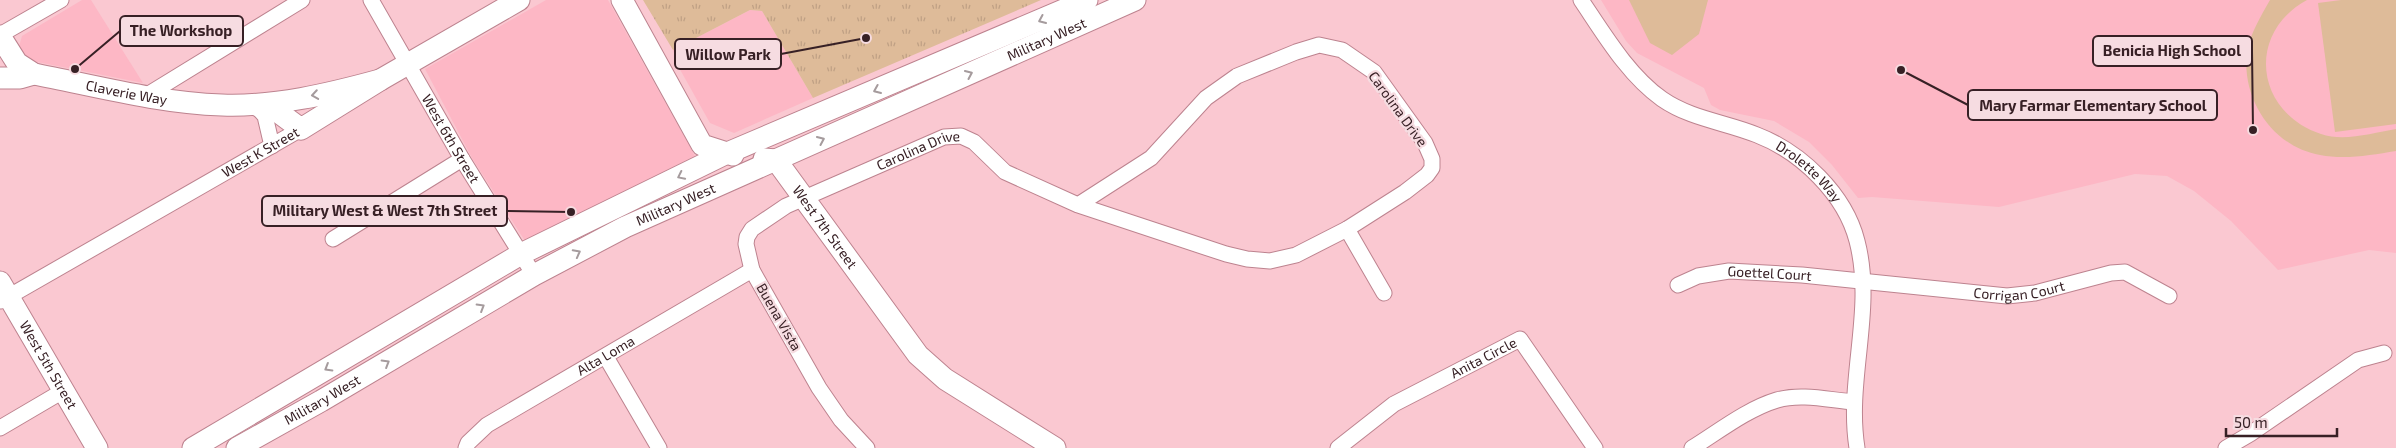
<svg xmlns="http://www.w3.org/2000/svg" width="2396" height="448" font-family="'Exo 2',sans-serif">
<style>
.built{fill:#fdb7c5}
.park{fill:url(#park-tufts)}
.pitch{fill:#debb99}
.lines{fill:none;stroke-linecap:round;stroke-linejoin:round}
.street-casing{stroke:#bd838f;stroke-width:17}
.secondary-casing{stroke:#bd838f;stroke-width:23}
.street{stroke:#fff;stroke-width:15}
.secondary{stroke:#fff;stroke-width:21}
.oneway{stroke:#a59b9d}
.labels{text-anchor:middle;stroke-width:4.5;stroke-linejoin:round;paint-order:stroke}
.street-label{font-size:14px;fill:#372025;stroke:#f6dce1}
.leader{fill:none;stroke:#372025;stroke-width:2}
.callout-dot{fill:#372025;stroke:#f6dce1;stroke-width:2}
.callout{fill:#f6dce1;stroke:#372025;stroke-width:2}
.callout-label{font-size:15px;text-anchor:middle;font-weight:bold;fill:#372025}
</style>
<defs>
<pattern id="park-tufts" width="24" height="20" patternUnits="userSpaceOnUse" patternTransform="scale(1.25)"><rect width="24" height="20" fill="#debb99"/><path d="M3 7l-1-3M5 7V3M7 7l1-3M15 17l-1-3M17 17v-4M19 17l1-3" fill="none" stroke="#bfa084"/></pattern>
</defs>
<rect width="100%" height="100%" fill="#fac8d1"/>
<g class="built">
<polygon points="82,0 91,0 143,83 27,60 18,50 22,36"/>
<polygon points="546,0 608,0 695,156 525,241 472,158 425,69"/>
<polygon points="1601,0 2396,0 2396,253 2369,250 2278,270 2231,221 2194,191 2167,176 2135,174 1999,207 1872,197 1858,198 1832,165 1809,142 1774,121 1720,110 1711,105 1704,88 1637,53 1626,41"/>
<polygon points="750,10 762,11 813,98 734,133 710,123 678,66 673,50"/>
</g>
<polygon class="park" points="643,0 1041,0 813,98 762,11 750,10 673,50"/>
<g class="pitch">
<polygon points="1629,0 1708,0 1699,34 1672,55 1650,43"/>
<path d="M2270,0H2307C2246,33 2255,112 2321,134C2344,142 2372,133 2396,129V151C2371,155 2345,160 2320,155C2273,147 2241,99 2247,52C2250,34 2261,16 2270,0Z"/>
<polygon points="2341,0 2396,0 2396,124 2335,132 2318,3"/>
</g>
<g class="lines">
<defs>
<g id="street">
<path id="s1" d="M371,0L462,159L534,275"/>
<path id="s2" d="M1581,0C1604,34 1628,75 1662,99C1691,119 1725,122 1757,135C1801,152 1845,194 1857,241C1875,310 1846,379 1857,448"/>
<polyline points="0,35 61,0"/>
<polyline points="144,97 302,0"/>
<polyline points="255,105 265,116 272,146"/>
<polyline points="1347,229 1384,293"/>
<polyline points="333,239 462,159"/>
<path id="s3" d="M1678,285L1698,276L1729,271L1802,275L2007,296L2035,293L2111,273L2125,272L2169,296"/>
<path id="s4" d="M1,301L301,129"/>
<polyline points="606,357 659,448"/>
<polyline points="0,428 63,391"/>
<path id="s5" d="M466,448L468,443L487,425L752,270"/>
<path id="s6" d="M867,448L841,420L819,388L752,270L746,244L747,237L752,229L786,206L944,137L961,136L974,142L1005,172L1078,205L1226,254L1247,259L1270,261L1296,255L1347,229L1405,192L1427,175L1432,168V159L1425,143L1374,72L1342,50L1319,45L1296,52L1237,76L1206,98L1151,158L1078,205"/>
<path id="s7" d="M1338,448L1394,404L1520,339L1595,448"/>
<path d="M1692,448C1718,432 1747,409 1777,400C1801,393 1829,400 1854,402"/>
<polyline points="2226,448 2250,434 2358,360 2384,353"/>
</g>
<g id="secondary">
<polyline points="622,0 702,145 733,155"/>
<polyline points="0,36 17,63 34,74"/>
<path id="s8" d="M0,78H20L34,74C96,86 159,103 222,105C274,107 329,94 380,80"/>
<polyline points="256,105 278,112 301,129 380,80 519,0"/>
<path id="s9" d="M764,159L776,160L918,355L945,379L1055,448"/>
<path id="s10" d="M0,282L97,448"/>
<polyline points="193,448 521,254 725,154 1087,0"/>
<path id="s11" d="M237,448L321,401L534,275L625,227L1135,0"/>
</g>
</defs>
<use href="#street" class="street-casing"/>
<use href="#secondary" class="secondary-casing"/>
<use href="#street" class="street"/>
<use href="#secondary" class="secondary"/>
</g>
<defs><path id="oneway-chevron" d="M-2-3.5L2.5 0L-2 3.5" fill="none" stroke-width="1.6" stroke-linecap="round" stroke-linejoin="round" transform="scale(1.25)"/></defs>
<g class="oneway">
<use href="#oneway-chevron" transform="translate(1042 20) rotate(156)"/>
<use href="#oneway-chevron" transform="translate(969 74) rotate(-24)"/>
<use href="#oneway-chevron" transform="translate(877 90) rotate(157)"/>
<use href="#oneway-chevron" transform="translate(315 95) rotate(171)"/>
<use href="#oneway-chevron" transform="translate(821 140) rotate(-24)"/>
<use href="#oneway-chevron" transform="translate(681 176) rotate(154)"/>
<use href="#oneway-chevron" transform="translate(577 253) rotate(-28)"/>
<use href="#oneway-chevron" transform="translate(481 307) rotate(-31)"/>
<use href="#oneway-chevron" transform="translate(386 363) rotate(-31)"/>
<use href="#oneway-chevron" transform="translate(328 368) rotate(149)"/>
</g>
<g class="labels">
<g class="street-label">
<text dy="5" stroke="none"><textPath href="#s11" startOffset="908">Military West</textPath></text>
<text dy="5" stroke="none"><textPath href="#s8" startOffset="129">Claverie Way</textPath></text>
<text transform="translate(1398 109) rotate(54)" y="5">Carolina Drive</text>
<text dy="5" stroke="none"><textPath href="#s1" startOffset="160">West 6th Street</textPath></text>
<text dy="5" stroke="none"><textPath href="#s4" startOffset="299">West K Street</textPath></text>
<text dy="5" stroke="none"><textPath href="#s6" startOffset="441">Carolina Drive</textPath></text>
<text dy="5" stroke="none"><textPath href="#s2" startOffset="295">Drolette Way</textPath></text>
<text dy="5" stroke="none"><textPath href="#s11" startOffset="502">Military West</textPath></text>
<text dy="5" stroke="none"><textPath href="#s9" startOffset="95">West 7th Street</textPath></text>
<text dy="5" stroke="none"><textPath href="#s3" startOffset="94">Goettel Court</textPath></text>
<text dy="5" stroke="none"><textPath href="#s3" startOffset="345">Corrigan Court</textPath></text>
<text transform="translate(779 317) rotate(60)" y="5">Buena Vista</text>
<text dy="5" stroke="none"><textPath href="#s5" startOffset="169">Alta Loma</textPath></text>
<text dy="5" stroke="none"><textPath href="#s7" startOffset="172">Anita Circle</textPath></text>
<text dy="5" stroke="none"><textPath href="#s10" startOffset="96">West 5th Street</textPath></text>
<text dy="5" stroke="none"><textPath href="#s11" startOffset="98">Military West</textPath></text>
</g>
</g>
<path class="leader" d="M75 69L120 31M2253 130L2252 51M866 38L781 54M1901 70L1968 105M571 212L507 211"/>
<g class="callout-dot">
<circle cx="75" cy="69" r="5"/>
<circle cx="2253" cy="130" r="5"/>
<circle cx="866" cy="38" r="5"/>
<circle cx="1901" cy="70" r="5"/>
<circle cx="571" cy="212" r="5"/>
</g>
<g class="callout">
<rect x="120" y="16" width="123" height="30" rx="5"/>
<rect x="2093" y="36" width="159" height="30" rx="5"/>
<rect x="675" y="39" width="106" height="30" rx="5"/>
<rect x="1968" y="90" width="249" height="30" rx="5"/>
<rect x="262" y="196" width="245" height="30" rx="5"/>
</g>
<g class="callout-label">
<text x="181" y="36">The Workshop</text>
<text x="2172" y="56">Benicia High School</text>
<text x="728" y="60">Willow Park</text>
<text x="2093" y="111">Mary Farmar Elementary School</text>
<text x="385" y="216">Military West &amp; West 7th Street</text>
</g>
<path d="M2226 428v8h111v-8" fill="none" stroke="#372025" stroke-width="2.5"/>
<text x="2234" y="428" font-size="15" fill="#372025" stroke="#f6dce1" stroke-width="4" paint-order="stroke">50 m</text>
</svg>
